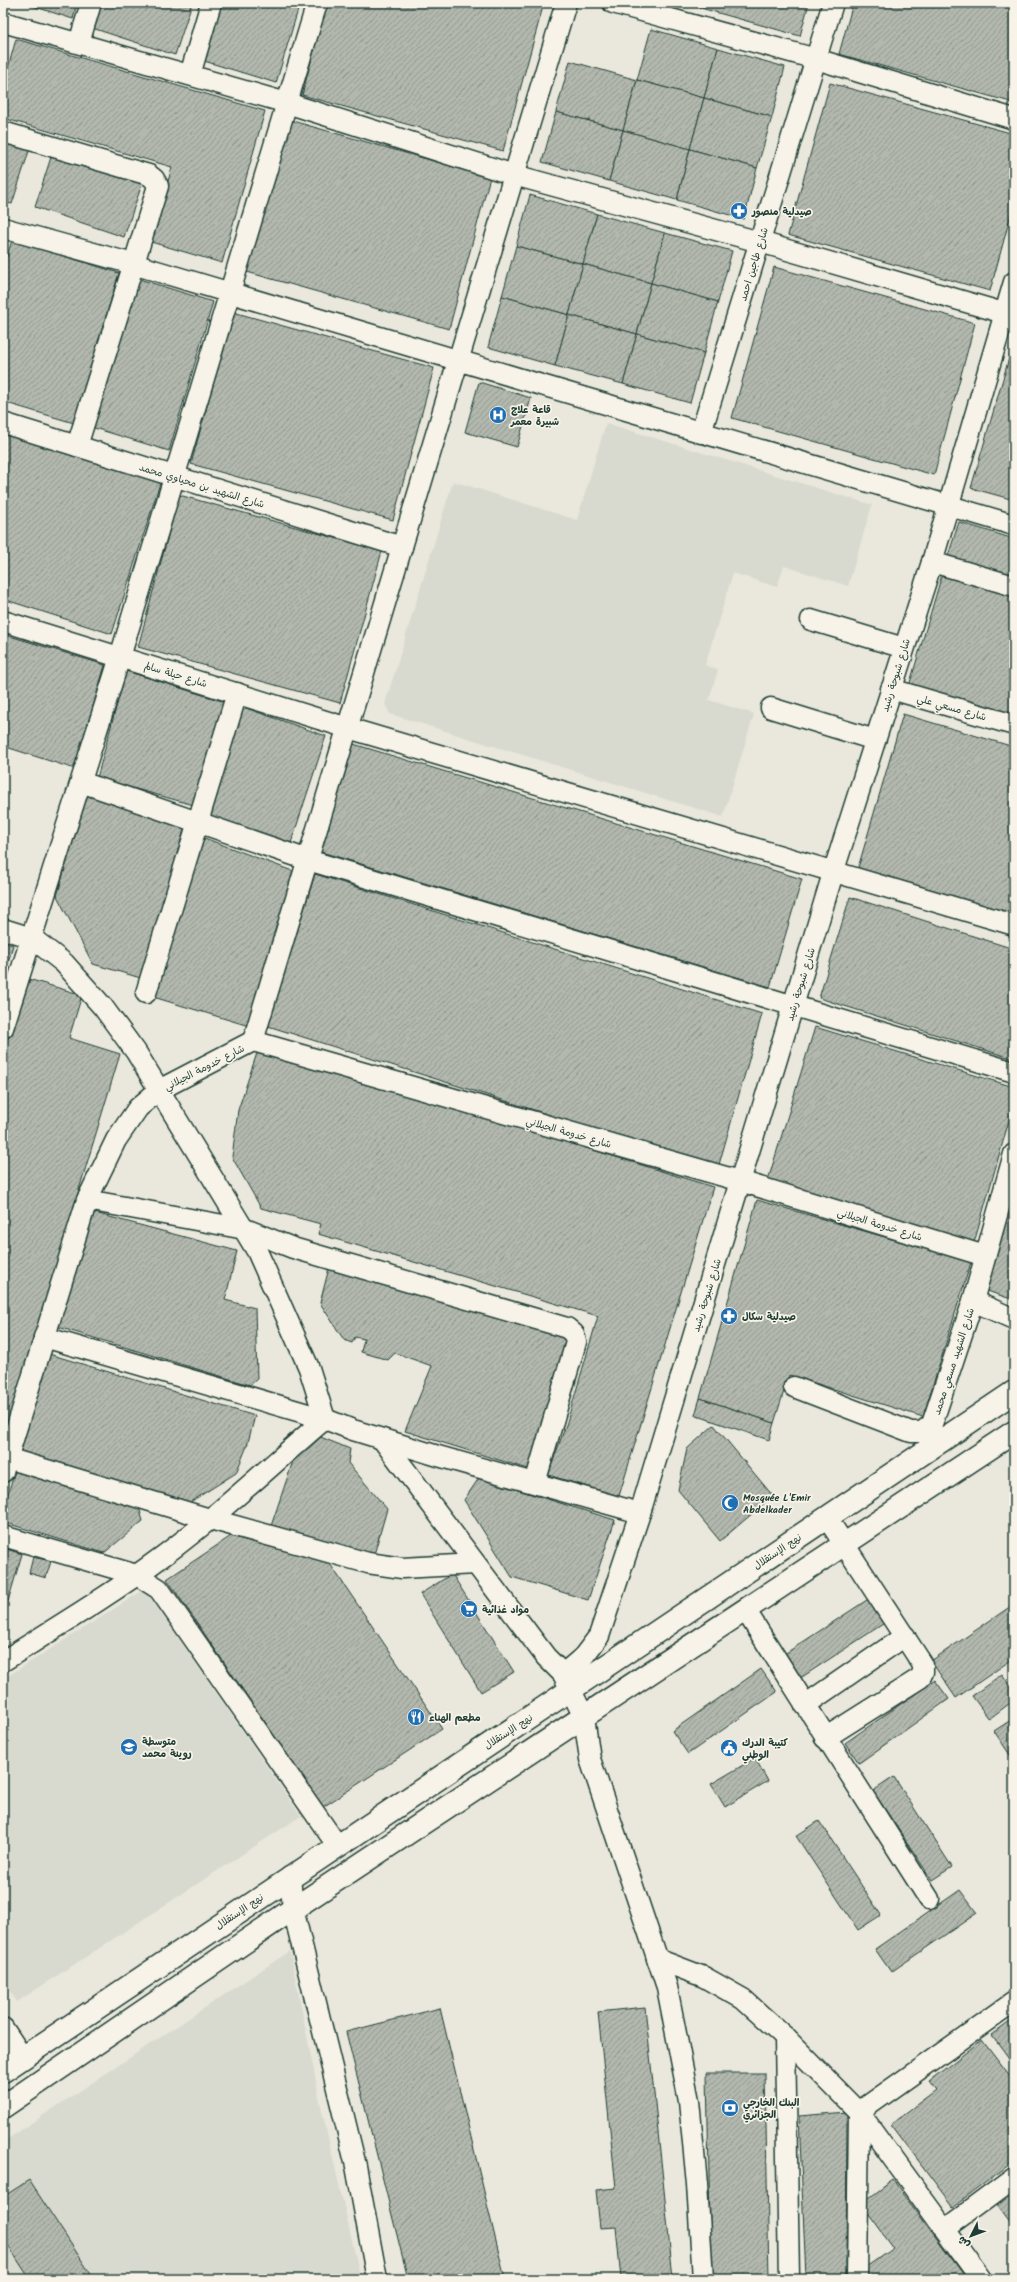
<svg xmlns="http://www.w3.org/2000/svg" width="1017" height="2282" font-family="Kalam,'Playpen Sans Arabic',sans-serif">
<style>
.built{fill:#d9dacf}
.building{fill:url(#building-hatch);stroke:#1f3d34}
.lines{fill:none;stroke-linecap:round;stroke-linejoin:round}
.minor-casing{stroke:#1f3d34;stroke-width:23}
.major-casing{stroke:#1f3d34;stroke-width:25}
.minor{stroke:#f7f3e8;stroke-width:20}
.major{stroke:#f7f3e8;stroke-width:22}
.labels{text-anchor:middle;stroke-width:3.5;stroke-linejoin:round;paint-order:stroke}
.poi-label{font-size:10px;font-weight:bold;fill:#1f3d34;stroke:#f7f3e8;text-anchor:start}
.street-label{font-size:10px;fill:#1f3d34;stroke:#f7f3e8}
</style>
<defs>
<pattern id="building-hatch" width="6" height="6" patternUnits="userSpaceOnUse"><rect width="6" height="6" fill="#b2b8ae"/><path d="M-1 1l2-2M0 6l6-6M5 7l2-2" fill="none" stroke="#90978e"/></pattern>
</defs>
<rect width="100%" height="100%" fill="#eae8dd"/>
<filter id="ink" filterUnits="userSpaceOnUse"><feTurbulence type="fractalNoise" baseFrequency=".025" numOctaves="2"/><feDisplacementMap in="SourceGraphic" scale="8" xChannelSelector="R" yChannelSelector="G"/><feConvolveMatrix kernelMatrix="1 2 1 2 8 2 1 2 1" color-interpolation-filters="sRGB"/></filter>
<g filter="url(#ink)">
<g class="built">
<polygon points="606,423 872,505 848,586 784,566 777,587 733,573 705,665 718,670 709,700 754,714 723,817 390,714 385,704 453,481 577,520"/>
<polygon points="145,1589 301,1816 17,2002 3,1981 3,1679"/>
<polygon points="290,1951 322,2111 361,2279 3,2279 3,2142"/>
</g>
<g class="building">
<polygon points="23,3 77,3 73,19"/>
<polygon points="97,3 192,3 175,55 89,27"/>
<polygon points="218,3 300,3 276,83 201,60"/>
<polygon points="327,3 544,3 503,151 302,95"/>
<polygon points="683,3 809,3 800,36"/>
<polygon points="853,3 1014,3 1014,103 839,54"/>
<polygon points="651,29 718,48 704,98 637,80"/>
<polygon points="16,39 265,111 222,263 151,242 172,167 3,118 3,86"/>
<polygon points="718,48 785,67 772,117 704,98"/>
<polygon points="570,61 637,80 623,130 556,112"/>
<polygon points="637,80 704,98 690,149 623,130"/>
<polygon points="830,83 1014,134 1014,203 990,291 788,235"/>
<polygon points="704,98 772,117 757,168 690,149"/>
<polygon points="556,112 623,130 609,181 542,162"/>
<polygon points="289,120 490,177 449,329 247,272"/>
<polygon points="623,130 690,149 677,200 609,181"/>
<polygon points="3,140 30,148 12,204 3,202"/>
<polygon points="690,149 757,168 744,219 677,200"/>
<polygon points="52,154 142,184 124,237 35,207"/>
<polygon points="530,195 597,214 583,264 516,246"/>
<polygon points="597,214 665,233 651,283 583,264"/>
<polygon points="665,233 732,251 718,302 651,283"/>
<polygon points="12,240 119,273 74,423 3,402 3,269"/>
<polygon points="516,246 583,264 569,315 502,296"/>
<polygon points="583,264 651,283 637,334 569,315"/>
<polygon points="774,267 975,323 934,475 732,418"/>
<polygon points="136,278 213,302 169,451 91,427"/>
<polygon points="651,283 718,302 704,353 637,334"/>
<polygon points="502,296 569,315 555,366 488,347"/>
<polygon points="233,312 434,368 393,520 191,464"/>
<polygon points="569,315 637,334 623,384 555,366"/>
<polygon points="637,334 704,353 690,403 623,384"/>
<polygon points="1014,341 1014,500 971,488"/>
<polygon points="479,382 531,398 517,447 465,432"/>
<polygon points="3,429 161,480 112,634 3,599"/>
<polygon points="179,495 382,551 340,703 138,647"/>
<polygon points="959,522 1014,539 1014,576 948,556"/>
<polygon points="944,568 1014,589 1014,718 909,686"/>
<polygon points="3,634 105,665 75,769 3,746"/>
<polygon points="126,671 225,702 197,806 97,778"/>
<polygon points="240,706 326,736 291,843 203,814"/>
<polygon points="903,714 1014,747 1014,914 858,868"/>
<polygon points="350,743 802,879 770,987 318,851"/>
<polygon points="87,793 189,826 144,979 93,964 57,896"/>
<polygon points="199,836 295,872 249,1026 150,996"/>
<polygon points="315,874 762,1014 718,1168 268,1026"/>
<polygon points="850,897 1014,949 1014,1059 819,998"/>
<polygon points="3,942 13,945 3,981"/>
<polygon points="25,978 82,995 69,1038 120,1054 3,1441 3,1052"/>
<polygon points="815,1027 1014,1087 1014,1103 974,1243 768,1180"/>
<polygon points="259,1047 713,1187 619,1496 548,1475 567,1422 598,1316 318,1234 321,1224 261,1208 232,1157 238,1110"/>
<polygon points="1014,1173 1014,1300 981,1289"/>
<polygon points="757,1200 971,1262 923,1417 789,1375 774,1423 700,1398"/>
<polygon points="91,1212 237,1251 225,1300 255,1308 257,1379 250,1385 58,1327"/>
<polygon points="330,1264 570,1339 552,1401 528,1469 405,1431 432,1366 395,1353 388,1360 361,1352 364,1339 355,1337 352,1343 344,1340 320,1303"/>
<polygon points="49,1354 255,1416 247,1446 236,1473 184,1506 19,1455"/>
<polygon points="700,1398 774,1423 769,1440 695,1415"/>
<polygon points="714,1425 773,1496 720,1541 678,1490 687,1449"/>
<polygon points="318,1436 350,1449 348,1463 387,1509 373,1558 270,1529 294,1458"/>
<polygon points="15,1471 139,1507 143,1521 104,1553 3,1522 3,1510"/>
<polygon points="479,1478 615,1520 588,1600 512,1577 464,1500"/>
<polygon points="237,1532 326,1558 442,1729 323,1807 167,1579"/>
<polygon points="3,1548 22,1554 3,1618"/>
<polygon points="33,1557 51,1561 46,1578 29,1573"/>
<polygon points="452,1574 514,1672 481,1692 420,1594"/>
<polygon points="870,1598 886,1622 799,1679 783,1655"/>
<polygon points="1014,1604 1014,1658 956,1698 931,1661"/>
<polygon points="761,1669 777,1692 688,1754 672,1731"/>
<polygon points="1002,1674 1014,1691 1014,1700 989,1719 972,1696"/>
<polygon points="935,1680 949,1699 859,1763 845,1743"/>
<polygon points="1014,1718 1014,1757 1012,1758 994,1731"/>
<polygon points="755,1758 768,1781 725,1807 711,1784"/>
<polygon points="894,1777 952,1867 932,1880 873,1791"/>
<polygon points="819,1821 881,1915 858,1930 796,1836"/>
<polygon points="960,1890 977,1913 891,1972 875,1949"/>
<polygon points="645,2007 663,2180 673,2279 621,2279 616,2227 600,2228 596,2190 616,2188 598,2012"/>
<polygon points="440,2008 505,2279 408,2279 346,2032"/>
<polygon points="1014,2019 1014,2065 992,2035"/>
<polygon points="982,2040 1014,2082 1014,2161 953,2207 891,2124 936,2090 929,2081"/>
<polygon points="707,2073 765,2073 769,2279 711,2279"/>
<polygon points="847,2112 846,2279 806,2279 799,2116"/>
<polygon points="29,2180 94,2279 30,2279 3,2238 3,2197"/>
<polygon points="893,2180 967,2279 864,2279 859,2272 893,2248 861,2204"/>
<polygon points="1014,2190 1014,2227 996,2203"/>
</g>
<g class="lines">
<defs>
<g id="minor">
<polyline points="613,3 816,59 1014,119"/>
<polyline points="3,22 287,103 514,175 760,242 1014,316"/>
<polyline points="79,43 91,3"/>
<polyline points="190,75 211,3"/>
<polyline points="3,132 149,175 154,179 158,186 77,446"/>
<polyline points="3,228 133,264 1014,525"/>
<polyline points="3,423 402,547"/>
<polyline points="701,433 833,3"/>
<polyline points="932,562 1014,586"/>
<polyline points="811,620 904,648"/>
<polyline points="3,621 348,728 1014,925"/>
<polyline points="891,689 1014,725"/>
<polyline points="771,708 875,740"/>
<polyline points="81,782 308,860 1014,1072"/>
<path d="M3,929L32,938L64,963L103,1007L136,1052L257,1251L309,1368L325,1419C271,1465 220,1514 163,1556C112,1594 57,1627 3,1661"/>
<polyline points="146,993 237,693"/>
<polyline points="3,1028 120,657 317,3"/>
<polyline points="253,1041 566,3"/>
<polyline points="87,1200 245,1229 293,1248 567,1328 574,1334 576,1342 535,1483"/>
<polyline points="973,1301 1014,1319"/>
<polyline points="44,1337 325,1419 353,1430 438,1456 640,1513"/>
<polyline points="794,1387 911,1432 922,1432 932,1424 973,1301 1014,1154"/>
<polyline points="382,1439 546,1657 563,1674 584,1717 590,1759 667,1987 689,2101 697,2184 703,2279"/>
<polyline points="7,1458 210,1519 368,1563 402,1568 475,1564"/>
<polyline points="3,1472 87,1200 116,1140 138,1108 159,1090 253,1041 740,1181 985,1256"/>
<polyline points="3,1536 137,1575 159,1589 337,1845"/>
<polyline points="746,1611 929,1899"/>
<polyline points="563,1674 583,1657 599,1636 640,1513 834,870 932,562 1014,282"/>
<polyline points="805,1705 905,1636"/>
<polyline points="825,1738 920,1678 923,1672 923,1665 827,1518"/>
<polyline points="290,1877 293,1909 356,2166 377,2279"/>
<polyline points="657,1959 704,1977 743,1999 785,2037 859,2112 981,2279"/>
<polyline points="3,2028 23,2058"/>
<polyline points="785,2037 789,2279"/>
<polyline points="945,2229 1014,2178"/>
<polyline points="857,2279 859,2112 1014,2002"/>
</g>
<g id="major">
<polyline points="3,2071 1014,1392"/>
<polyline points="3,2107 293,1909 1014,1432"/>
</g>
</defs>
<use href="#minor" class="minor-casing"/>
<use href="#major" class="major-casing"/>
<use href="#minor" class="minor"/>
<use href="#major" class="major"/>
</g>
</g>
<defs>
<symbol id="pharmacy-disc" viewBox="-11 -11 22 22"><circle r="9.5" fill="#1f6fb2" stroke="#f7f3e8"/><path d="M-2-6h4v4h4v4h-4v4h-4v-4h-4v-4h4Z" fill="#fff"/></symbol>
<symbol id="hospital-disc" viewBox="-11 -11 22 22"><circle r="9.5" fill="#1f6fb2" stroke="#f7f3e8"/><path d="M-5-5h3v3.5h4V-5h3V5h-3V1.5h-4V5h-3Z" fill="#fff"/></symbol>
<symbol id="mosque-disc" viewBox="-11 -11 22 22"><circle r="9.5" fill="#1f6fb2" stroke="#f7f3e8"/><path d="M3.5-4.9A6 6 0 1 0 3.5 4.9A5 5 0 1 1 3.5-4.9Z" fill="#fff"/></symbol>
<symbol id="supermarket-disc" viewBox="-11 -11 22 22"><circle r="9.5" fill="#1f6fb2" stroke="#f7f3e8"/><path d="M-6-5.5h2.5l.6 2H6L4.5 2H-2.5L-4.4-4H-6ZM-1.5 3.2a1.3 1.3 0 1 0 .1 0ZM3 3.2a1.3 1.3 0 1 0 .1 0Z" fill="#fff"/></symbol>
<symbol id="restaurant-disc" viewBox="-11 -11 22 22"><circle r="9.5" fill="#1f6fb2" stroke="#f7f3e8"/><path d="M-5-6h1v4h1v-4h1v4h1v-4h1v5L-1.5 .5V6h-2V.5L-5-1ZM5-6V6H3V1.5H1.5Q1.5-4 5-6Z" fill="#fff"/></symbol>
<symbol id="school-disc" viewBox="-11 -11 22 22"><circle r="9.5" fill="#1f6fb2" stroke="#f7f3e8"/><path d="M0-5L7-2L0 1L-7-2ZM-4 1L0 2.5L4 1V4Q0 6-4 4Z" fill="#fff"/></symbol>
<symbol id="civic-disc" viewBox="-11 -11 22 22"><circle r="9.5" fill="#1f6fb2" stroke="#f7f3e8"/><path d="M-.6-6.5H3V-4.5H.6V-3L4-1V1h2V6H-6V1h2V-1L-.6-3ZM-1.2 2.5V6h2.4V2.5Z" fill="#fff"/></symbol>
<symbol id="bank-disc" viewBox="-11 -11 22 22"><circle r="9.5" fill="#1f6fb2" stroke="#f7f3e8"/><path d="M-6-4H6V4H-6ZM0-2.3a2.3 2.3 0 1 0 0 4.6a2.3 2.3 0 1 0 0-4.6Z" fill="#fff"/></symbol>
</defs>
<g fill-rule="evenodd">
<use href="#pharmacy-disc" x="729" y="201" width="20" height="20"/>
<use href="#hospital-disc" x="488" y="405" width="20" height="20"/>
<use href="#pharmacy-disc" x="719" y="1306" width="20" height="20"/>
<use href="#mosque-disc" x="720" y="1493" width="20" height="20"/>
<use href="#supermarket-disc" x="459" y="1599" width="20" height="20"/>
<use href="#restaurant-disc" x="406" y="1707" width="20" height="20"/>
<use href="#school-disc" x="119" y="1737" width="20" height="20"/>
<use href="#civic-disc" x="719" y="1738" width="20" height="20"/>
<use href="#bank-disc" x="720" y="2098" width="20" height="20"/>
</g>
<g class="labels">
<g class="poi-label">
<text x="752" y="215">صيدلية منصور</text>
<text x="511" y="413">قاعة علاج<tspan x="511" dy="12">شبيرة معمر</tspan></text>
<text x="742" y="1320">صيدلية سكال</text>
<text x="743" y="1501">Mosquée L'Emir<tspan x="743" dy="12">Abdelkader</tspan></text>
<text x="482" y="1613">مواد غذائية</text>
<text x="429" y="1721">مطعم الهناء</text>
<text x="142" y="1745">متوسطة<tspan x="142" dy="12">روينة محمد</tspan></text>
<text x="742" y="1746">كتيبة الدرك<tspan x="742" dy="12">الوطني</tspan></text>
<text x="743" y="2106">البنك الخارجي<tspan x="743" dy="12">الجزائري</tspan></text>
</g>
<g class="street-label">
<text transform="translate(753 264) rotate(-73)" y="4">شارع طاجين احمد</text>
<text transform="translate(202 485) rotate(17)" y="4">شارع الشهيد بن محياوي محمد</text>
<text transform="translate(176 674) rotate(17)" y="4">شارع حيلة سالم</text>
<text transform="translate(895 675) rotate(-73)" y="4">شارع شبوحة رشيد</text>
<text transform="translate(952 707) rotate(16)" y="4">شارع مسعي علي</text>
<text transform="translate(800 984) rotate(-73)" y="4">شارع شبوحة رشيد</text>
<text transform="translate(204 1067) rotate(-27)" y="4">شارع خدومة الجيلاني</text>
<text transform="translate(569 1132) rotate(16)" y="4">شارع خدومة الجيلاني</text>
<text transform="translate(880 1224) rotate(17)" y="4">شارع خدومة الجيلاني</text>
<text transform="translate(706 1295) rotate(-73)" y="4">شارع شبوحة رشيد</text>
<text transform="translate(953 1361) rotate(-72)" y="4">شارع الشهيد مسعي محمد</text>
<text transform="translate(777 1551) rotate(-34)" y="4">نهج الإستقلال</text>
<text transform="translate(508 1731) rotate(-33)" y="4">نهج الإستقلال</text>
<text transform="translate(239 1911) rotate(-34)" y="4">نهج الإستقلال</text>
</g>
</g>
<rect width="1017" height="2282" fill="none" stroke="#f7f3e8" stroke-width="16"/>
<rect x="8" y="8" width="1001" height="2266" fill="none" stroke="#1f3d34" stroke-width="1.5" filter="url(#ink)"/>
<g transform="translate(971 2236) rotate(228)" stroke="#f7f3e8" stroke-width="3" paint-order="stroke">
<path d="M0-3L7 15L0 10L-7 15Z" fill="#1f3d34"/>
<text y="-6" font-size="11" font-weight="bold" text-anchor="middle" fill="#1f3d34">ش</text>
</g>
</svg>
